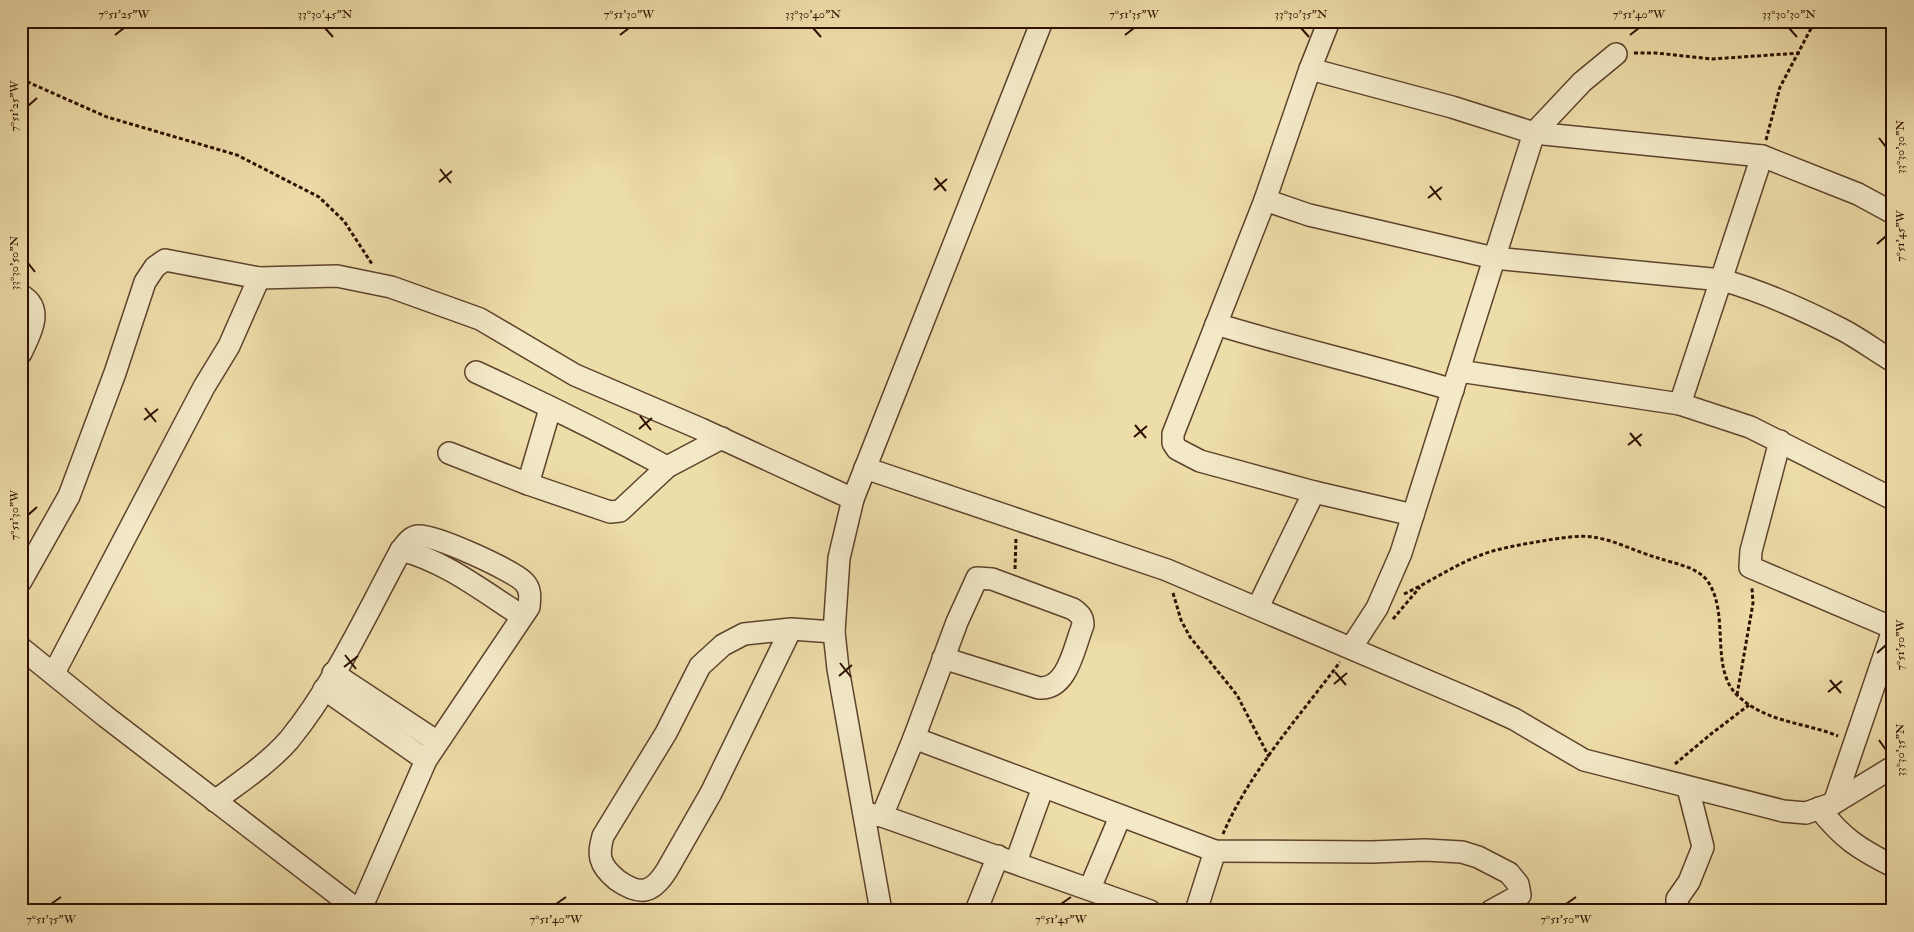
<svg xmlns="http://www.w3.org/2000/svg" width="1914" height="932" font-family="'IM FELL Double Pica',serif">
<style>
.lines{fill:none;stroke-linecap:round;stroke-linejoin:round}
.minor-casing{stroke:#5e422c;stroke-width:24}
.path{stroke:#2f0f02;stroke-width:3;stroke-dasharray:4 2.5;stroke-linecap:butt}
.minor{stroke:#f3e9c7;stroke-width:21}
.ticks{fill:none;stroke:#2f0f02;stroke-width:2}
.neatline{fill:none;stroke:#2f0f02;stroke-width:2}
.ticks-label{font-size:12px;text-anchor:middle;fill:#2f0f02}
</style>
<rect width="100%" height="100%" fill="#eddda9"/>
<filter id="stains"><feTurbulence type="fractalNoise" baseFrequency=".004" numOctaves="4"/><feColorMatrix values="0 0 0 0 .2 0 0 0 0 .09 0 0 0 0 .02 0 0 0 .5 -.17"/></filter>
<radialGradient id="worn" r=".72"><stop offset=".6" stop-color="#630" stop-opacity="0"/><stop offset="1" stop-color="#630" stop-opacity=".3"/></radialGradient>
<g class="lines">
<defs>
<g id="minor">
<polyline points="1329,21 1310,69 1265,200 1173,434 1173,443 1177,449 1200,461 1314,492 1413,515"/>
<polyline points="1310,69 1452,107 1534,133 1762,156 1680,404"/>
<polyline points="1762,156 1858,194 1893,213"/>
<path d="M1265,200L1309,215L1494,258L1722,280C1765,292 1804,310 1843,330C1860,339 1876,351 1893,361"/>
<path d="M21,295C45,309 30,334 21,353"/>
<path d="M1216,324C1294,348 1374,366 1453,390"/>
<polyline points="1459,371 1680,404 1750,427 1893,499"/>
<path d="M476,372C541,402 604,433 667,467"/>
<polyline points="1780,441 1751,551 1750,567 1893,628"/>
<polyline points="449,453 528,484 610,512 620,511 667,467 722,438"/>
<polyline points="865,468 1167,570 1479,703 1514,719 1584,760 1783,811 1806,813 1834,803 1893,767"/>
<polyline points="528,484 550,409"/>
<path d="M401,550C445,561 484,592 522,616"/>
<polyline points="21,581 69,496 115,373 145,282 155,267 165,260 259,278 337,276 391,287 480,319 575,375 701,429 853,499"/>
<polyline points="1258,607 1314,492"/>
<path d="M791,629L711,793L667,870C652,894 640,896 617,880C611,875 603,867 601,859C599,851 601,844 603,836L666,733L700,666L723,645L744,634L791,629L834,632"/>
<polyline points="21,648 105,716 359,911"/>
<polyline points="1351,648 1377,608 1401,553 1534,133 1582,82 1616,54"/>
<polyline points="54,673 204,387 229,346 259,278"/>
<polyline points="333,673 436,741"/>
<polyline points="324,689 426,760"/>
<path d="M914,738L957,622L977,578L992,579L1073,609C1080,614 1083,617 1083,625C1074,647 1068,690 1039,688L943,658"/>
<path d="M215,801C240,782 268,764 289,740C334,685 367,613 401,550C406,544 410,537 418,536C432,533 514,571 524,582C531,589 530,597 529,607L426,760L360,911"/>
<polyline points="1834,803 1893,630"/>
<path d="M1819,808C1842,838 1859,849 1893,866"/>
<polyline points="868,814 882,816 1150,911"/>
<polyline points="882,816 914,738 1215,851 1372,852 1425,850 1462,852 1478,857 1509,873 1518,884 1520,895 1491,911"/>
<polyline points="1016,862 1043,787"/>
<polyline points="1090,888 1120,817"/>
<polyline points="881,911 838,669 834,632 839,558 853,499 1042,21"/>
<polyline points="976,911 998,856"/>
<polyline points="1196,911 1215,851"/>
<polyline points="1681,911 1677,905 1677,899 1689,882 1703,847 1688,788"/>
</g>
</defs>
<use href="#minor" class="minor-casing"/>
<g class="path">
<polyline points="1634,53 1656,53 1712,59 1800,53"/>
<polyline points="21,79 107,117 237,155 319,197 344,221 372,264"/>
<polyline points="1766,140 1780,87 1815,21"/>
<polyline points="1015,569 1016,537"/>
<polyline points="1173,593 1181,620 1190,637 1237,695 1269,757"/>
<path d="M1404,594C1430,582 1454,565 1481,555C1502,547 1525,544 1548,540C1561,538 1579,535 1593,537C1614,540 1637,552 1658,558C1675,564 1701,567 1710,585C1729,618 1710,670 1738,696C1767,723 1804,722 1838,736"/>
<polyline points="1393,619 1420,587"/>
<polyline points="1737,695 1753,603 1752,588"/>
<polyline points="1675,764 1711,734 1749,705"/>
<path d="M1223,834C1250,771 1299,717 1340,662"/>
</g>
<use href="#minor" class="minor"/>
</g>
<path class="ticks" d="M325,28L333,37M813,28L821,37M1301,28L1309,37M1789,28L1797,37M115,35L124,28M620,35L629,28M1125,35L1134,28M1630,35L1639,28M28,106L37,98M1879,138L1886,147M440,169L451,183M935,178L946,191M439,182L452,171M1430,186L1441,200M934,190L947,179M1428,198L1442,187M1877,244L1886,236M28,263L35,272M145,408L156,422M640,416L651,430M144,420L158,409M1135,425L1146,438M639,429L652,418M1630,433L1641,446M1134,437L1147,426M1628,445L1642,434M28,515L37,507M1877,653L1886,645M345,655L356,669M840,663L851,677M344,667L358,656M1335,672L1346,685M839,676L852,665M1830,680L1841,693M1334,684L1347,673M1828,692L1842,681M1879,740L1886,750M51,904L61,897M556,904L566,897M1061,904L1071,897M1566,904L1576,897"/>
<rect width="1914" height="932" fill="none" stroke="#eddda9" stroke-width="55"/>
<rect x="28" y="28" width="1858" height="876" class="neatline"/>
<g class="ticks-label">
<text x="124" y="18">7°51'25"W</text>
<text x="325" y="18">33°30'45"N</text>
<text x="629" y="18">7°51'30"W</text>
<text x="813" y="18">33°30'40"N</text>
<text x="1134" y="18">7°51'35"W</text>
<text x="1301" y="18">33°30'35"N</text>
<text x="1639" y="18">7°51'40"W</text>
<text x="1789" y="18">33°30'30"N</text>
<text transform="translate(14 106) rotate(-90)" y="4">7°51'25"W</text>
<text transform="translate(1900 147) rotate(-90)" y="4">33°30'30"N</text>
<text transform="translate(1900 236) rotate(-90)" y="4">7°51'45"W</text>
<text transform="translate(14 263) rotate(-90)" y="4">33°30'50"N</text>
<text transform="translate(14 515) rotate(-90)" y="4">7°51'30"W</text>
<text transform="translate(1900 645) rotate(-90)" y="4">7°51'50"W</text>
<text transform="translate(1900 750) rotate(-90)" y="4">33°30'35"N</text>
<text x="51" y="923">7°51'35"W</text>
<text x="556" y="923">7°51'40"W</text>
<text x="1061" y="923">7°51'45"W</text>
<text x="1566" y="923">7°51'50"W</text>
</g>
<rect width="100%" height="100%" filter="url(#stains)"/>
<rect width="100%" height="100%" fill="url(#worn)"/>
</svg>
